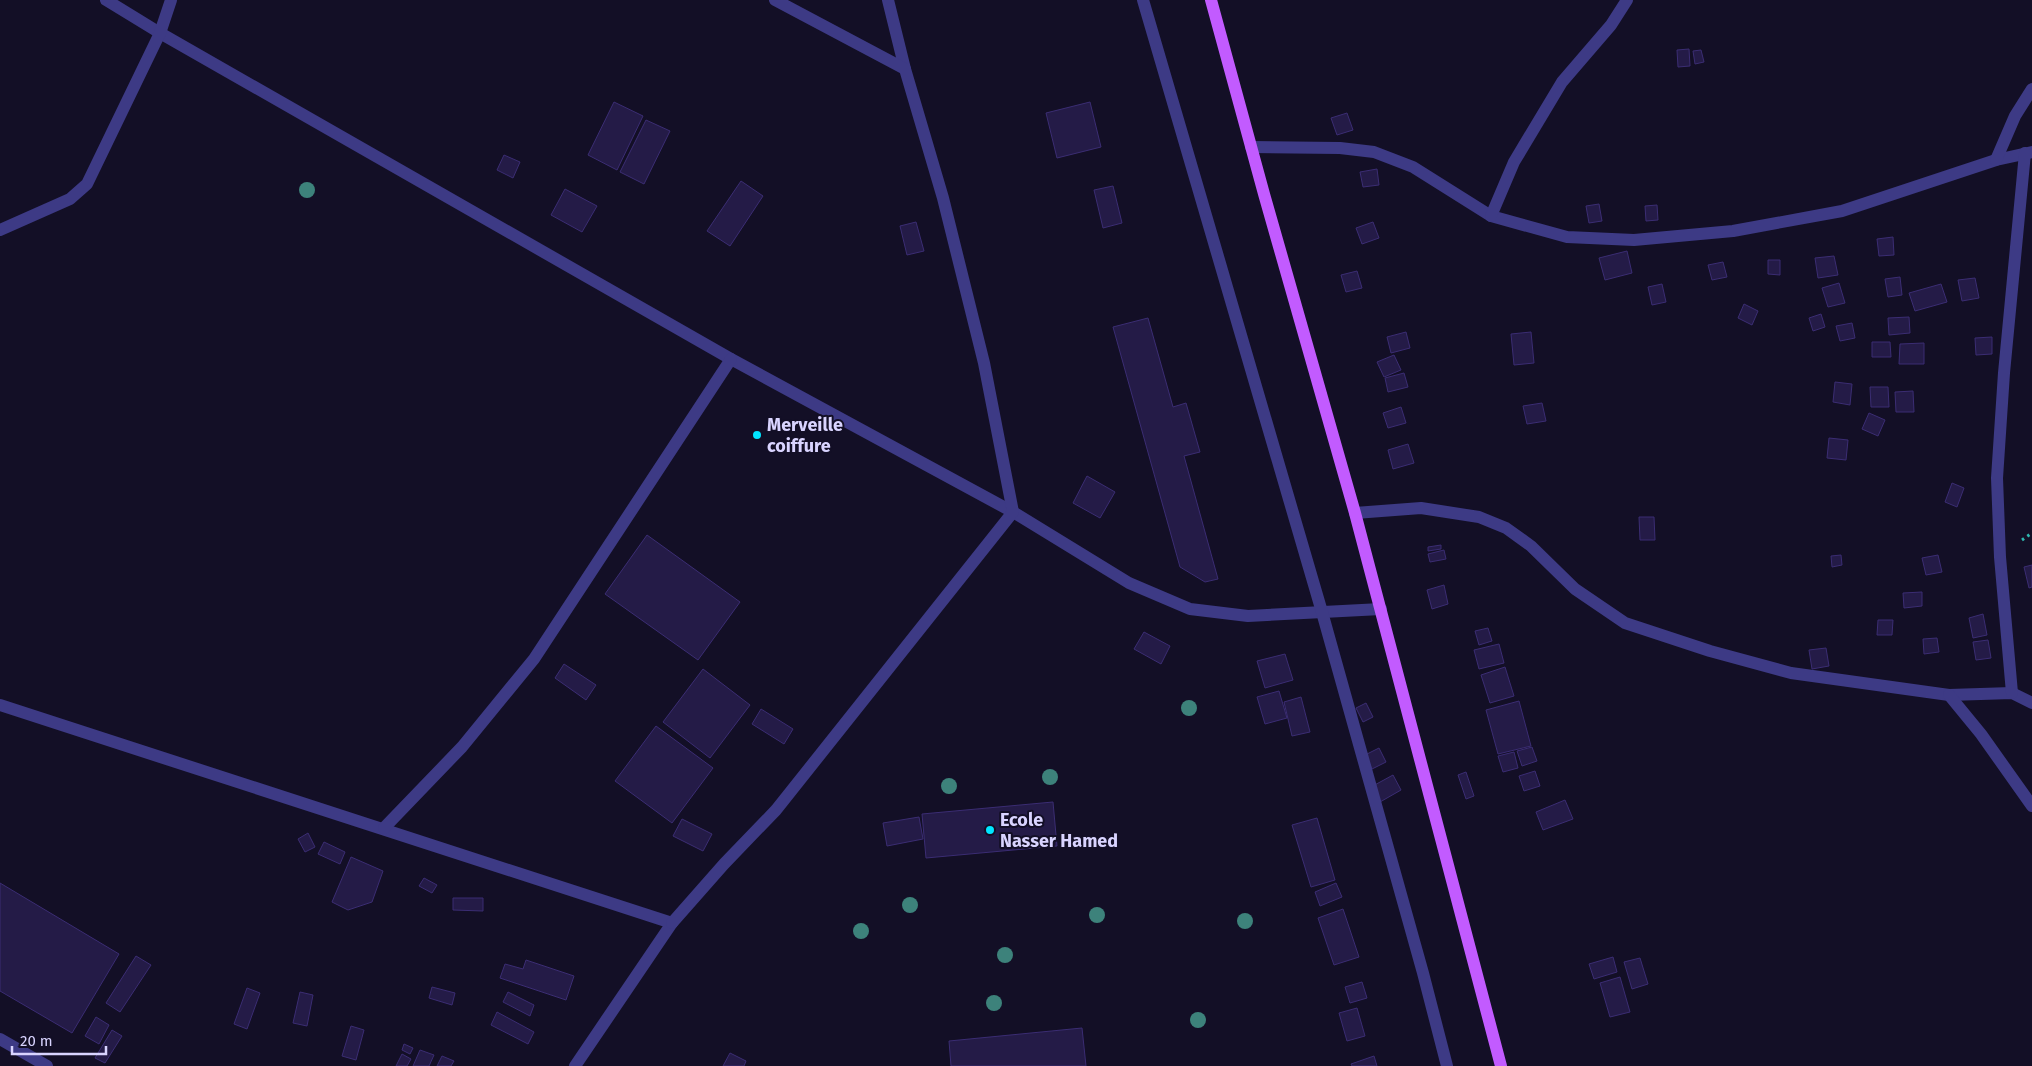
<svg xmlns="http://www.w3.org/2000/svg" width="2032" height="1066" font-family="'Fira Sans',sans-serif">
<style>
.building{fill:#241b47;stroke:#3b2d73}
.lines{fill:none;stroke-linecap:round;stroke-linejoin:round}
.path{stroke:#2fb8b0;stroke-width:3;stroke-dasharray:2.5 4;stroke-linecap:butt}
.minor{stroke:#3d3a85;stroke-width:12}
.major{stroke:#c25bff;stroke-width:12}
.tree{fill:#3d827b}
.poi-dot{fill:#00e5ff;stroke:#130f26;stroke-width:2}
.labels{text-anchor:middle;stroke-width:4;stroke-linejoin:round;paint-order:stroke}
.poi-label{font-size:18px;font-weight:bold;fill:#d9d4ff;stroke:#130f26;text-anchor:start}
</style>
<rect width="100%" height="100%" fill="#130f26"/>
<g class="building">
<polygon points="1689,49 1690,66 1678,67 1677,50"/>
<polygon points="1701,50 1704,62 1695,64 1693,51"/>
<polygon points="614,102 643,116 617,170 588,155"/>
<polygon points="1090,102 1101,147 1057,158 1046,113"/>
<polygon points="1347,113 1353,130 1337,135 1331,118"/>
<polygon points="646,120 670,131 644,184 620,172"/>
<polygon points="504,155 520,162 513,178 497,170"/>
<polygon points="1377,169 1379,185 1363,187 1360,172"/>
<polygon points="741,181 763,196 730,246 707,231"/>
<polygon points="1113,186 1122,223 1103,228 1094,190"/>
<polygon points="565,189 597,206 582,232 551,215"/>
<polygon points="1599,204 1602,221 1589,223 1586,206"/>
<polygon points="1657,205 1658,220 1646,221 1645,206"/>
<polygon points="916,222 924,251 907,255 900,226"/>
<polygon points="1373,222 1379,238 1362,244 1356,228"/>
<polygon points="1893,237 1894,255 1879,256 1877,239"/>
<polygon points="1627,251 1632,273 1605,280 1599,258"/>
<polygon points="1834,256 1838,275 1818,278 1815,258"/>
<polygon points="1768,260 1780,260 1780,275 1768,274"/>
<polygon points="1723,262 1727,277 1712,280 1708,265"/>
<polygon points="1357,271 1362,288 1346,292 1341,275"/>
<polygon points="1900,277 1902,295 1888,297 1885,279"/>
<polygon points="1975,278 1979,298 1962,301 1958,280"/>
<polygon points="1839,283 1845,303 1828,307 1822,288"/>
<polygon points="1662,284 1666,302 1652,305 1648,287"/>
<polygon points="1941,284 1947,302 1915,311 1909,293"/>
<polygon points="1744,304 1758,311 1752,325 1738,318"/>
<polygon points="1821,314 1825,327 1813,331 1809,318"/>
<polygon points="1909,317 1910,333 1889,335 1888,318"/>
<polygon points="1148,318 1173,407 1186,403 1200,452 1184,456 1218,579 1205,582 1180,567 1113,327"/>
<polygon points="1852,323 1855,338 1840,341 1836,326"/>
<polygon points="1406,332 1410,348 1391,353 1387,337"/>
<polygon points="1531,332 1534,363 1514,365 1511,334"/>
<polygon points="1992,337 1992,354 1976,355 1975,338"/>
<polygon points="1872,342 1890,342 1891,357 1872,357"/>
<polygon points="1924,343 1924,364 1899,364 1900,344"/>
<polygon points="1394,355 1401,370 1384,377 1377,362"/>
<polygon points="1404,373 1408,387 1388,392 1385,378"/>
<polygon points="1835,382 1852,384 1850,405 1833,402"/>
<polygon points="1870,387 1888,387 1889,407 1871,407"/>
<polygon points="1913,391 1914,412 1896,412 1895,392"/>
<polygon points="1542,403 1546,421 1527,424 1523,406"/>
<polygon points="1401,407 1406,423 1388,428 1383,413"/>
<polygon points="1869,413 1885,420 1878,436 1862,429"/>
<polygon points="1829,438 1848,440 1846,460 1827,458"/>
<polygon points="1408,444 1414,463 1393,469 1388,450"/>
<polygon points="1087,476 1115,492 1100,518 1073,503"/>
<polygon points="1952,483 1964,488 1957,507 1945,502"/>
<polygon points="1639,517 1654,517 1655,540 1640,540"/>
<polygon points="647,535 740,602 698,660 605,594"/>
<polygon points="1441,545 1441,549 1428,551 1428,547"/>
<polygon points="1444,550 1446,559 1430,562 1428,554"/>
<polygon points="1841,555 1842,565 1832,567 1831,556"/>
<polygon points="1938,555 1942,572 1926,575 1922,558"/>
<polygon points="2032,565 2032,587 2029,588 2024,567"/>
<polygon points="1444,585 1448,604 1432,609 1427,590"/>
<polygon points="1922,592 1922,606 1904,608 1903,593"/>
<polygon points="1983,614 1987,635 1973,638 1969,618"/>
<polygon points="1878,620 1893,620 1892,635 1877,635"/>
<polygon points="1488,628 1492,641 1479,645 1475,631"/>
<polygon points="1144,632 1170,646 1161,664 1134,649"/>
<polygon points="1937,638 1939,652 1924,654 1923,639"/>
<polygon points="1988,640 1991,658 1976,660 1973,642"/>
<polygon points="1499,644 1504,663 1479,669 1474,650"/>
<polygon points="1826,648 1829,666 1812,669 1809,650"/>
<polygon points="1285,654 1293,680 1265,688 1257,661"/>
<polygon points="564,664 596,685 586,700 555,678"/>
<polygon points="1505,667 1514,696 1490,703 1481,675"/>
<polygon points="703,669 750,705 710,758 663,722"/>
<polygon points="1279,691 1287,718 1265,724 1257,697"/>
<polygon points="1301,697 1310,732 1292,736 1284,702"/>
<polygon points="1519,701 1531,746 1498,754 1486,710"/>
<polygon points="1366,703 1373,717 1363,722 1356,708"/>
<polygon points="761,709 793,729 784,744 752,724"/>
<polygon points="656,726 713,768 672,823 615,781"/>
<polygon points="1532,747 1537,761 1522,766 1517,751"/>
<polygon points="1379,748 1386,762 1372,769 1365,755"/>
<polygon points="1514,752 1518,768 1503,772 1498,756"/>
<polygon points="1535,771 1540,786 1524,791 1519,776"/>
<polygon points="1466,772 1474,796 1466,799 1458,775"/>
<polygon points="1393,775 1401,790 1380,802 1371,787"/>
<polygon points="1565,800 1573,819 1543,830 1536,812"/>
<polygon points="1053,802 1057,846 926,858 922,814"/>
<polygon points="919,817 923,839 887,846 883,823"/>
<polygon points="1317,818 1335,880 1311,887 1292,825"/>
<polygon points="682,819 712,834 703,851 673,836"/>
<polygon points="308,833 315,847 305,852 298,839"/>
<polygon points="324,842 345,852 340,864 318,854"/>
<polygon points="351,857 383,871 372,902 348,910 332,902"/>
<polygon points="424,878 437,885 432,893 419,886"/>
<polygon points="0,883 119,954 72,1033 0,991"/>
<polygon points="1336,883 1342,897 1320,906 1315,892"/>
<polygon points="453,898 483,898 483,911 453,910"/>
<polygon points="1343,909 1359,957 1334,965 1318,918"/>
<polygon points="136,956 151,965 120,1012 106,1003"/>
<polygon points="1613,957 1617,972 1594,979 1589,964"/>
<polygon points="1640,958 1648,984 1632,989 1624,962"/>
<polygon points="526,960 574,976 566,1000 500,978 505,964 523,969"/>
<polygon points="1620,977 1630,1012 1610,1017 1600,983"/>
<polygon points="1362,982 1367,998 1350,1003 1345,987"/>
<polygon points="432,987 455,993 452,1005 429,998"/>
<polygon points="247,988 260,993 247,1029 234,1024"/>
<polygon points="300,992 313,995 307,1026 293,1023"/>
<polygon points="508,992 534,1005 530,1016 503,1002"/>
<polygon points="1357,1008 1365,1036 1347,1041 1339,1013"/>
<polygon points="497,1012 534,1032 528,1044 491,1025"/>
<polygon points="96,1017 109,1025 99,1044 85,1036"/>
<polygon points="351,1026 364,1030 356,1060 342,1056"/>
<polygon points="1082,1028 1086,1066 951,1066 949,1041"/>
<polygon points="112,1030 122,1036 105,1063 95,1058"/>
<polygon points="404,1044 413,1048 410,1054 402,1050"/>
<polygon points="420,1050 434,1055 429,1066 413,1066"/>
<polygon points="730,1053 746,1061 744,1066 723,1066"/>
<polygon points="402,1054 411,1059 407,1066 396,1066"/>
<polygon points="442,1056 454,1061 451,1066 437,1066"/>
<polygon points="1374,1056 1377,1066 1352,1066 1351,1064"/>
</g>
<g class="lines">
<polyline class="path" points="2022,540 2032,533"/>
<g class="minor">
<polyline points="106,0 160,33 731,359 1013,512 1129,583 1190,609 1248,616 1381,609"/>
<polyline points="888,0 905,69"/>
<polyline points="1143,0 1322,612 1423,973 1447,1066"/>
<polyline points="1251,147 1340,148 1374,152 1413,167 1491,216 1567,237 1634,240 1733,231 1842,211 1996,160 2032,152"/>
<polyline points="1996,160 2015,116 2032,89"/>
<polyline points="1491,216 1514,162 1562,82 1611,25 1627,0"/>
<polyline points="0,230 70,199 87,184 160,33 171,0"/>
<polyline points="1355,513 1421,508 1479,517 1506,528 1531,546 1575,589 1625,623 1710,651 1791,673 1949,695 2012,693 2032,703"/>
<polyline points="2012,693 2000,557 1997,478 2004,373 2025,153"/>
<polyline points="1949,695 1981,734 2032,806"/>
<polyline points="0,705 672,923 575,1066"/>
<polyline points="384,828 462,747 534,659 731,359"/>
<polyline points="672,923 724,864 776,810 1013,512 984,363 943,198 905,69 775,0"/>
<polyline points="0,1039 47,1066"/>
</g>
<polyline class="major" points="1211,0 1264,194 1355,513 1501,1066"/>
</g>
<g class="tree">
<circle cx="307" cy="190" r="8"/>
<circle cx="1189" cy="708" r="8"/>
<circle cx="1050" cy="777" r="8"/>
<circle cx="949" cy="786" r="8"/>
<circle cx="910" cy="905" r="8"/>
<circle cx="1097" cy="915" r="8"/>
<circle cx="1245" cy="921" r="8"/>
<circle cx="861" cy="931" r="8"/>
<circle cx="1005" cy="955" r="8"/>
<circle cx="994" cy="1003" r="8"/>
<circle cx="1198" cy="1020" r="8"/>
</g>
<g class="poi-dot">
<circle cx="757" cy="435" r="5"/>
<circle cx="990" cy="830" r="5"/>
</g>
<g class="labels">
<g class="poi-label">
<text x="767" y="431">Merveille<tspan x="767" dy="21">coiffure</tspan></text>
<text x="1000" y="826">Ecole<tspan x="1000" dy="21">Nasser Hamed</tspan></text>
</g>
</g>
<path d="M12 1046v8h94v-8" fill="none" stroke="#d9d4ff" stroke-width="2.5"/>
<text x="20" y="1046" font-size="15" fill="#d9d4ff" stroke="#130f26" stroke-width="4" paint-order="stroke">20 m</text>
</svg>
